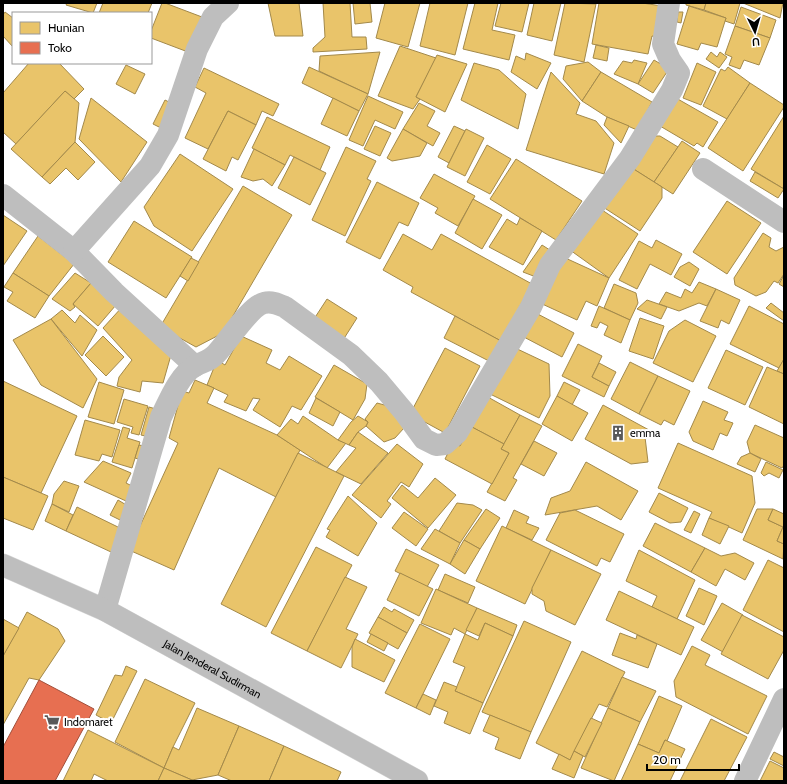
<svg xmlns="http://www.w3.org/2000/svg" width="787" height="784" font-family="Cabin,sans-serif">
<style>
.homes{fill:#e9c46a;stroke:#a3894a}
.shops{fill:#e76f51;stroke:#a24e39}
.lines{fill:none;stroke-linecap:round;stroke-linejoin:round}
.trunk-casing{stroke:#dbdbdb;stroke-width:23}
.minor{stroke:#bebebe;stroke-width:22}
.trunk{stroke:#bebebe;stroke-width:22}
.labels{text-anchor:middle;stroke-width:4;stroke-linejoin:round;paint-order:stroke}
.poi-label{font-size:11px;fill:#000;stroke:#fff;text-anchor:start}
.street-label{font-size:11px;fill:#000;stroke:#fff}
</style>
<rect width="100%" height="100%" fill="#fff"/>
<g class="homes">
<polygon points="67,3 97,3 93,13 66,5"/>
<polygon points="103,3 152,3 148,13 99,13"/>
<polygon points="162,3 165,3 202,17 188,52 151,38 151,31"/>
<polygon points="268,3 299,3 303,36 275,36"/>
<polygon points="323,3 350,3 352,37 366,37 367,49 313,52 313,48 325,37"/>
<polygon points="353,3 370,3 372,22 355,24"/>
<polygon points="385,3 420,3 408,47 376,38"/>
<polygon points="430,3 468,3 455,55 420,46"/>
<polygon points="475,3 498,3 492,30 515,35 509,60 463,49"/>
<polygon points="501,3 529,3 522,32 495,26"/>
<polygon points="534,3 561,3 552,41 527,35"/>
<polygon points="565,3 596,4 584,62 554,55"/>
<polygon points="599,3 642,3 662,6 657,37 652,36 648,54 592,44"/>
<polygon points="686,3 706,3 704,10 686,5"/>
<polygon points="706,3 740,3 734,24 725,21 726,18 704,10"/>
<polygon points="743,3 783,3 780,18"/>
<polygon points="689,6 726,18 717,47 701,43 698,50 677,44"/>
<polygon points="741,7 776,20 770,38 735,26"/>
<polygon points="5,12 13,18 13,47 3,36 3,15"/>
<polygon points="678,12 683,12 681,23 677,22"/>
<polygon points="735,26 770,38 759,65 744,60 740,69 729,65 732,57 725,54"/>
<polygon points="596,45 609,48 607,61 593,58"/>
<polygon points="400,46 436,58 416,97 420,99 413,109 378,96"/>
<polygon points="380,52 368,94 319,71 320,56"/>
<polygon points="711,52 717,57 720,52 727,57 719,68 706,59"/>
<polygon points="526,53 551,63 537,89 511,72 516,56 525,60"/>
<polygon points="437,55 467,64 445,112 416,97"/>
<polygon points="634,60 647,63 638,84 614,74 623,61 632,63"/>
<polygon points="654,60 669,69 653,93 638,84"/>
<polygon points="588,62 601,72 582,101 563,79 566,66"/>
<polygon points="29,63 59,63 84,89 74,99 65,91 16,144 3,132 3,93"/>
<polygon points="474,63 499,70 526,94 518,129 461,100"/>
<polygon points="697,63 716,72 701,105 683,98"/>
<polygon points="126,65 145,74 135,94 116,84"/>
<polygon points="309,67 368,94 359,111 302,83"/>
<polygon points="728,67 750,83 727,119 703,106 721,69 725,71"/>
<polygon points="204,68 279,104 273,116 262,111 256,125 228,111 208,149 185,138 206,93 195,87"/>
<polygon points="551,72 580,103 576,114 596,121 614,143 604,174 526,150"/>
<polygon points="601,72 652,102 637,130 607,117 582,101"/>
<polygon points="750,83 784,105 784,107 743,171 708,148"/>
<polygon points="65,91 79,103 75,142 42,177 11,149"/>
<polygon points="368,96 403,112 395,129 375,120 363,146 349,140"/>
<polygon points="91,98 147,142 121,182 79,139"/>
<polygon points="333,98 359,111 347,136 321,124"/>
<polygon points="676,98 718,122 703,147 697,143 694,146 660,126"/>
<polygon points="165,100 173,104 161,128 153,124"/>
<polygon points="419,103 435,111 427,126 440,133 433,146 403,129"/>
<polygon points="228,111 256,125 238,160 232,157 226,171 203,159"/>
<polygon points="784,116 784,189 751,169"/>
<polygon points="267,117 330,147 320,170 290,155 285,165 252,148"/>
<polygon points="607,117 629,126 621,143 604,125"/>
<polygon points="375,126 391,133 380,156 364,149"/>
<polygon points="454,126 465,131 449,163 438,157"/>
<polygon points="403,129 427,143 420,156 392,161 387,158"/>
<polygon points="466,129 484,138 465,176 447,167"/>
<polygon points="652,136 660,136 678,147 654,182 632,168"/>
<polygon points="682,141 700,153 673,194 654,182"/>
<polygon points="75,142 95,162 78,180 66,168 50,184 42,177"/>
<polygon points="487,145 511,159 490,194 467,182"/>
<polygon points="346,147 376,161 367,179 371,181 345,236 312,220"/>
<polygon points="254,149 285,165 272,186 263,179 253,181 241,177"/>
<polygon points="180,154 233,189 192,251 154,226 144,207"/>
<polygon points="294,157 326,173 310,205 278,188"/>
<polygon points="516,159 582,201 556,240 490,199"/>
<polygon points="632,168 662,187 662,198 640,231 603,207"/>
<polygon points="755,172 784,189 778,198 750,181"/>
<polygon points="434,174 475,196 458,226 435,213 438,208 420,198"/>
<polygon points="377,182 419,203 408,226 399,222 380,259 346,242"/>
<polygon points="243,186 292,215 223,333 196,347 160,327"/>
<polygon points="473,199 502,215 482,249 455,233"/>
<polygon points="727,201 761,223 727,274 693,252"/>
<polygon points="599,208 638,234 609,278 570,250"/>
<polygon points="3,215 27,231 3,266"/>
<polygon points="520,218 542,231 523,265 489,247 507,219 517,225"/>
<polygon points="134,221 192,257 166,298 108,262"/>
<polygon points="763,233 771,238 769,247 776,251 784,247 784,274 778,283 774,281 766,292 756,296 735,285 734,278"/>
<polygon points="403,234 432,250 441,234 532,284 501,341 411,292 413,287 383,270"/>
<polygon points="38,236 74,264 49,296 13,273"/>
<polygon points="656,240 682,254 671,275 650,264 637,289 619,280 639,241 652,248"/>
<polygon points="542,245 553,252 536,277 523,272"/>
<polygon points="561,256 609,278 597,306 586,301 577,320 540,303"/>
<polygon points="191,258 199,262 188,281 180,276"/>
<polygon points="689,262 699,269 690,286 674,277 680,267"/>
<polygon points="13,273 49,296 35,318 7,301 13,292 4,287"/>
<polygon points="75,273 91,283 73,304 75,307 70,311 52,299"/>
<polygon points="784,275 784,287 779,284"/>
<polygon points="699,282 716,289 707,306 699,303 679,311 659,304 666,292 681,298 685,289 692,293"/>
<polygon points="91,283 116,305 98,326 73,304"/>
<polygon points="614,284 636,293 638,303 630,320 604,308"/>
<polygon points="716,289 740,300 729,324 721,320 718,328 700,321"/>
<polygon points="327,299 357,318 343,340 312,322"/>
<polygon points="647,300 667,307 661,319 637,309"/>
<polygon points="771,303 784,313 784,321 766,308"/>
<polygon points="123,306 171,355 163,383 142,381 140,392 117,386 119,377 132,360 103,328"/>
<polygon points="599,306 630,320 621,343 604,335 608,326 600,322 597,328 591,326"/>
<polygon points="749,306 784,324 784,359 779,368 730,344"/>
<polygon points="62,310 75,323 80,315 97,330 82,356 51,319"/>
<polygon points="532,311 574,333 562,357 520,335"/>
<polygon points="455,316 501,341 489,361 444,338"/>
<polygon points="640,318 664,326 653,359 629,351"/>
<polygon points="51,319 97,379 83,408 41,385 13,340"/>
<polygon points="685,320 716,336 693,382 653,363 669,331"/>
<polygon points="103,336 124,357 106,376 85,355"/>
<polygon points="241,336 272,350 266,363 280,370 289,356 322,376 301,410 292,406 280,427 253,410 260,399 253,398 246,411 224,402 228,395 207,385 217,360 225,365"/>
<polygon points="578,344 602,356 592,377 609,386 604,397 562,376"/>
<polygon points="511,346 549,364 550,396 539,418 488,393"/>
<polygon points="445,348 480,366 445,433 410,414"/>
<polygon points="726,350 763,367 745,405 708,388"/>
<polygon points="784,359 784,374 777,371"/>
<polygon points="630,362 658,376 639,414 611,399"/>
<polygon points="599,363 616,372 609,386 592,377"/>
<polygon points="334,365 367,384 365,399 353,420 315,397"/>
<polygon points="767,367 784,374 784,424 749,407"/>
<polygon points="658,376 690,391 674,425 664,420 661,425 639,414"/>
<polygon points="195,380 214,388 207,403 277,435 300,450 276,497 219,468 174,570 129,550 178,443 169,438 182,391 189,393"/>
<polygon points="3,381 77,416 41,493 3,477"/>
<polygon points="99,382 124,390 114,424 88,417"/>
<polygon points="564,382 580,390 572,405 557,396"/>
<polygon points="486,396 520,415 504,444 470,426"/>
<polygon points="557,396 588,413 572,441 542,424"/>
<polygon points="316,398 340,412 333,426 309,413"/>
<polygon points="124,399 148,406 139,435 131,433 133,427 117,422"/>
<polygon points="703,401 728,412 724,420 733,423 727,436 720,433 713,450 693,441 689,432"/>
<polygon points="377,403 396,408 404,428 395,438 384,442 366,426 368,422 365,419"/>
<polygon points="603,405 649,430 645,437 648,462 631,464 585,439"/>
<polygon points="149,407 156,409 149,437 141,435"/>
<polygon points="520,415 542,426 513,478 517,480 505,501 487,492 509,453 501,449"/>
<polygon points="303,416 338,440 346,443 327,468 277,435 291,419 298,424"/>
<polygon points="358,416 368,422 366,426 358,432 349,445 338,440 351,422"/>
<polygon points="85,420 120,430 112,457 102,454 99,461 75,455"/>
<polygon points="755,425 784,438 784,465 782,468 750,453 747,442"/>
<polygon points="470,426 504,444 501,449 509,453 492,484 445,459 453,443 460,446"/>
<polygon points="123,427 130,429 127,438 140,442 132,468 112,462"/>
<polygon points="358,432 388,453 361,484 336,472 356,448 349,445"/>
<polygon points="534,441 557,453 544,476 521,464"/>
<polygon points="678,443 752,476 755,503 742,533 709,518 712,512 658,488"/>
<polygon points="397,444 423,464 409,487 401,482 387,501 391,504 381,518 352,495"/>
<polygon points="139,445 148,447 144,461 135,458"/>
<polygon points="298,453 344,476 266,627 221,604"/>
<polygon points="750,453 761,459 755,472 737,464 741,457"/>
<polygon points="103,461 131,473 126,483 132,486 126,501 84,482"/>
<polygon points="586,462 638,491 621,520 597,506 545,515 551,498 570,491"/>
<polygon points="766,462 783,470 779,478 769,473 764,476 761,473"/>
<polygon points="3,477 48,496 33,530 3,518"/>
<polygon points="435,478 456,495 428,528 392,498 402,485 418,498"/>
<polygon points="64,481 79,486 69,512 52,504 54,494"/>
<polygon points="659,493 688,508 681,522 670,523 649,512"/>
<polygon points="348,496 377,523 358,556 326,537 330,530 327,529"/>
<polygon points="118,500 128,506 120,520 110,515"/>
<polygon points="457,503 473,505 482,510 460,543 439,531"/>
<polygon points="52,504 73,515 66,531 45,521"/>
<polygon points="77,507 122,529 111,552 66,531"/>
<polygon points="486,509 500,518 480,549 464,540"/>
<polygon points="757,509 773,509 768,520 783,527 777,541 784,544 783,559 743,540"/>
<polygon points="773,509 784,514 784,544 777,541 783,527 768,520"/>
<polygon points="514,510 529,517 526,523 539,528 532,540 506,528"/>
<polygon points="575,510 624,534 610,562 601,558 597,566 546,540 560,513"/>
<polygon points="694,511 700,514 691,533 684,530"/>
<polygon points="404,512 428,529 416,546 392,528"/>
<polygon points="709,518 729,526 720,544 702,535"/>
<polygon points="655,523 705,548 691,572 643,546"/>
<polygon points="502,526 551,550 525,604 476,581"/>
<polygon points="435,529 460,543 450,564 421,549"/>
<polygon points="464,540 480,549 465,574 450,564"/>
<polygon points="316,547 352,565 307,651 271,633"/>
<polygon points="705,548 721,556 735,553 754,563 745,580 725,569 716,586 691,572"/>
<polygon points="406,549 439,565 427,587 395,571"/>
<polygon points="551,550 601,574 575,625 546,611 544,601 532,594 532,588"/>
<polygon points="639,550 695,580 677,619 652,607 657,596 626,581"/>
<polygon points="768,560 784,568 784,632 743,610"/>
<polygon points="400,573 433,589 419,616 387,600"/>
<polygon points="445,574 475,587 468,603 438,590"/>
<polygon points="345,577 367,587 346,629 358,634 341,668 307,651"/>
<polygon points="699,588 717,596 704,625 686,616"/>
<polygon points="436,589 477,608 465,634 454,628 451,635 421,623"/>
<polygon points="619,591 694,627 681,655 606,620"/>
<polygon points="722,603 743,615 723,652 701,640"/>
<polygon points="384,607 392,612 394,609 414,620 407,633 378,617"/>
<polygon points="477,608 517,625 513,636 485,623 479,636 466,630"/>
<polygon points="27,612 58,629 65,641 39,680 29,678 3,725 3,656"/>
<polygon points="742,615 784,637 784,650 768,679 721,654"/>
<polygon points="378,617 407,633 398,649 369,633"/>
<polygon points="3,619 19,628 3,656"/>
<polygon points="524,621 571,642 531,732 482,712"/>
<polygon points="485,623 513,636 483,703 455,691 465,667 453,662 465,634 478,640"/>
<polygon points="420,624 450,639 416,708 385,693"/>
<polygon points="620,633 636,639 637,635 657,644 648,668 612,655"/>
<polygon points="371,634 388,643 384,651 367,642"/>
<polygon points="355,639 395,660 384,682 352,667 352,647"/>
<polygon points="692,646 710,655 705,665 767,696 748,734 676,697 674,681"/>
<polygon points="582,651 625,672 607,707 599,704 570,760 536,743"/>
<polygon points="126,666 137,671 111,723 96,715 115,675 122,676"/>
<polygon points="622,677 656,691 640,722 608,708"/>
<polygon points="145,679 195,703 173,747 164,768 115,742"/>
<polygon points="444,682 457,687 455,691 483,703 470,734 444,723 448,712 434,706"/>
<polygon points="423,694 436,700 430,715 416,708"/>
<polygon points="659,696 682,706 667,741 665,740 659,753 638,744"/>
<polygon points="197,708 239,726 218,775 192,780 164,768 173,747 179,750"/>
<polygon points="608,708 640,722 614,781 581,768"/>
<polygon points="490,715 531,732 520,759 495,749 499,738 483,731"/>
<polygon points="591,718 602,723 585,757 574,751"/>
<polygon points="711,719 747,737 724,781 680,781"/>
<polygon points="239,726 284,746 269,781 232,781 218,775"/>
<polygon points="88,730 164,768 158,781 108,781 94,774 91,781 63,781"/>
<polygon points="665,740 685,749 670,781 621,781 638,744 659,753"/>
<polygon points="284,746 341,772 337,781 269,781"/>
<polygon points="574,751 583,756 574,778 552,769 559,754 570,760"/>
<polygon points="774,752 784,757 784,766 770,759"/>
<polygon points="770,761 784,768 784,781 760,781"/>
<polygon points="164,768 192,780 194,781 158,781"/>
</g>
<polygon class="shops" points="39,680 94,709 55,781 3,781 3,747"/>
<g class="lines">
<defs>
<g id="trunk">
<path id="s1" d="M3,565L105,610L417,781"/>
</g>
</defs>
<use href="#trunk" class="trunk-casing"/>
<g class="minor">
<polyline points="703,169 784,222"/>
<polyline points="3,195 74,251 114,292 195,366"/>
<polyline points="74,251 150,166 168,135 197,49 213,17 228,3"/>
<path d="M105,610L161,417C169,401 179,375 195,366C202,362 210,361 216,354C227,343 250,306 264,303C272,301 278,304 285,307L351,355L379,382L405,413L424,439L436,445L445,444L457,433L531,307L550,265L630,158L672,90L679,73L670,60L663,44L669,3"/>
<polyline points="745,781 784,699"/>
</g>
<use href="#trunk" class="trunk"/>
</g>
<defs>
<symbol id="building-bare" viewBox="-9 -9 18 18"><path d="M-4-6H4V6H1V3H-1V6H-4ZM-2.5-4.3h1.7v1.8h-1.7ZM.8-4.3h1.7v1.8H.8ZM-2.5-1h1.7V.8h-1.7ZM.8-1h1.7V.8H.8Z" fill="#595959" stroke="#fff" stroke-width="2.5" paint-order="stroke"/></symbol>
<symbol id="supermarket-bare" viewBox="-9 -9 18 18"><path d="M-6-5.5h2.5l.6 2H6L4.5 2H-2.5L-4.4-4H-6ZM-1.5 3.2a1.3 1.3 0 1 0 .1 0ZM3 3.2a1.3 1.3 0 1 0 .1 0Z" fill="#595959" stroke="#fff" stroke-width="2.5" paint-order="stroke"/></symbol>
</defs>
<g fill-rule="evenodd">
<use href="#building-bare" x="607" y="422" width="22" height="22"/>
<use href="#supermarket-bare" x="41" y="711" width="22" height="22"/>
</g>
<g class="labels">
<g class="poi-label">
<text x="630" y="437">emma</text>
<text x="64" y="726">Indomaret</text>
</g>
<g class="street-label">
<text dy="4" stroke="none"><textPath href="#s1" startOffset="234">Jalan Jenderal Sudirman</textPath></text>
</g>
</g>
<rect width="787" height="784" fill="none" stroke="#000000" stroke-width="8"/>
<rect x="12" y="12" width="140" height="52" fill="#ffffff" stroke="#999999"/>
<rect x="20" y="22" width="20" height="12" fill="#e9c46a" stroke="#999999"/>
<text x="48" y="32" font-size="12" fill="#000000">Hunian</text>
<rect x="20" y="42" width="20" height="12" fill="#e76f51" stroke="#999999"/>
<text x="48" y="52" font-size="12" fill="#000000">Toko</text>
<g transform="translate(755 32) rotate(175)" stroke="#ffffff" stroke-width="3" paint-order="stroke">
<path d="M0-3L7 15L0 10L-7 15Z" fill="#000000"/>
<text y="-6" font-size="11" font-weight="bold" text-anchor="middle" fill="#000000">U</text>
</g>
<path d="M647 764v6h92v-6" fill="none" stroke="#000000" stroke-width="2"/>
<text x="653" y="764" font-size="12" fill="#000000" stroke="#ffffff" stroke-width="3" paint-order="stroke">20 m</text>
</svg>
